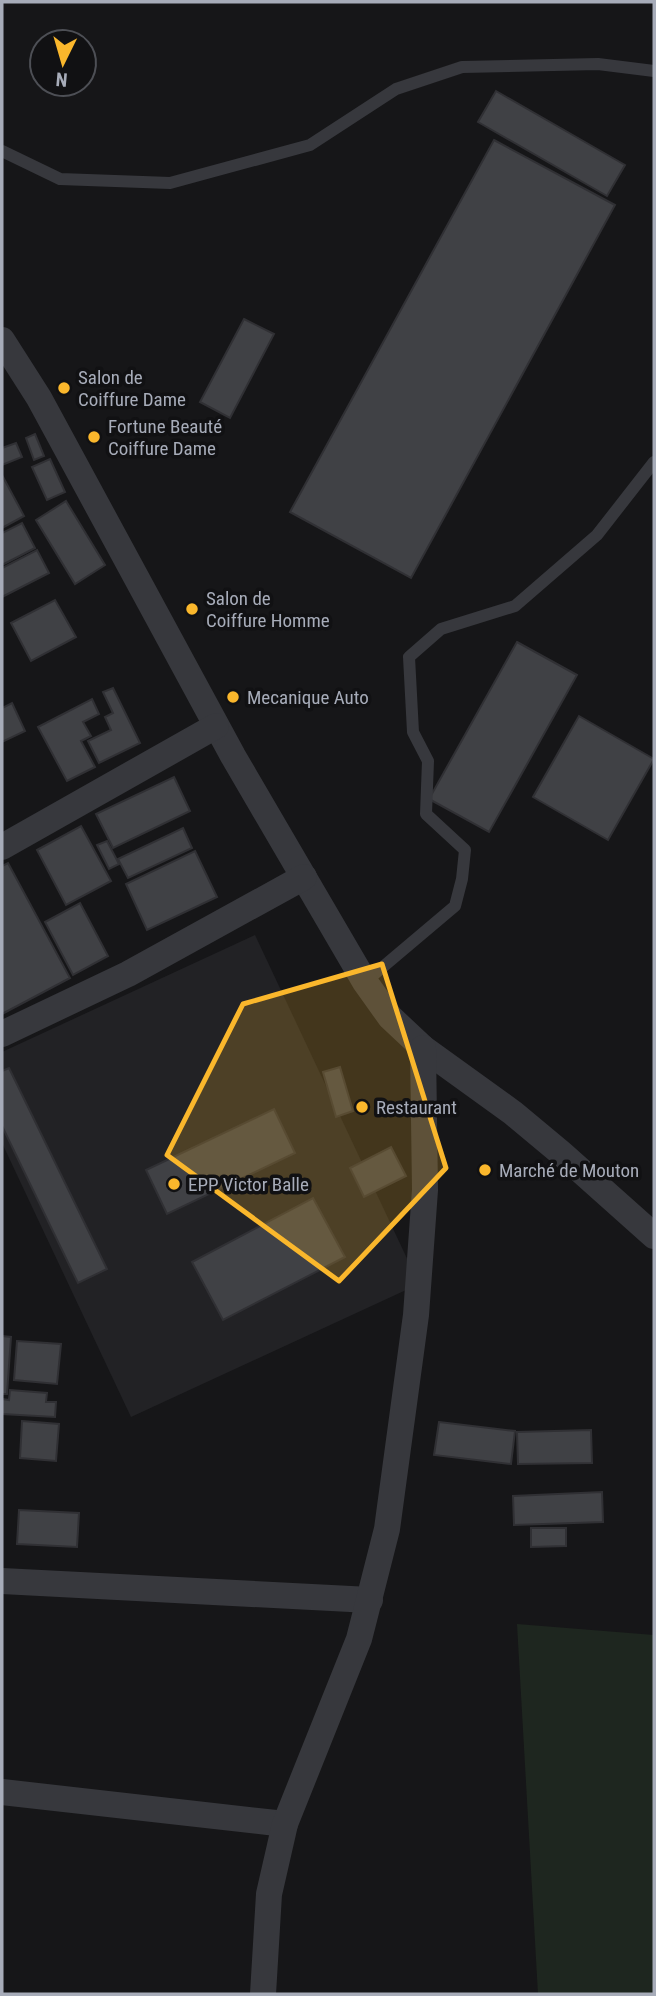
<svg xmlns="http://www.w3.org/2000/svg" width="656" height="1996" font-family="'Roboto Condensed',sans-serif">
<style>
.built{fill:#222225}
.green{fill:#1e261f}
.building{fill:#404145;stroke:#303034;stroke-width:2}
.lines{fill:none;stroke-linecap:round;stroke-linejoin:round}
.service{stroke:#37383d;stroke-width:12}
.minor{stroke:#37383d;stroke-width:26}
.marked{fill:#fab72c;fill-opacity:0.2;stroke:#fab72c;stroke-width:5;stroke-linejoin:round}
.poi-dot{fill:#fab72c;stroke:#111113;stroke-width:2.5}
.labels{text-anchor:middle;stroke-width:7;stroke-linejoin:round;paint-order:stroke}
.poi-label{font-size:19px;fill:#a7acb9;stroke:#111113;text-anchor:start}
</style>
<rect width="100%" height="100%" fill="#161618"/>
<polygon class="built" points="255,935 419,1284 131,1417 2,1143 2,1052"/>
<polygon class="green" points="517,1624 654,1635 654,1994 538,1994"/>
<g class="building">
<polygon points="496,91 625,165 607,196 478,122"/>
<polygon points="494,140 615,205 411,578 290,512"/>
<polygon points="244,319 274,334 230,418 200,402"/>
<polygon points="35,434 44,456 34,460 26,438"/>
<polygon points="16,443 22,457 2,465 2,448"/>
<polygon points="50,459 65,492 47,500 32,467"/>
<polygon points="2,475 24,516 2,528"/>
<polygon points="66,501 105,565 75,584 36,520"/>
<polygon points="22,523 35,548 2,565 2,533"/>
<polygon points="37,550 49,573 2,597 2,568"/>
<polygon points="55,600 76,637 31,661 11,623"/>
<polygon points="517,642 577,675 489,832 429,799"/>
<polygon points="113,688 140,743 99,763 88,741 111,730 105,717 113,713 103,692"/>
<polygon points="92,699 99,714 83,722 91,736 81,741 95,767 67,781 38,727"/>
<polygon points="12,703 25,731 2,742 2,708"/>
<polygon points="579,716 654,759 608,840 533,797"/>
<polygon points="174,777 190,811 113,848 96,814"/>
<polygon points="81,826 111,881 66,905 37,850"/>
<polygon points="183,828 192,848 128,878 118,859"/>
<polygon points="107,841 119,864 109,869 97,845"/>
<polygon points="195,851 217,897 147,930 126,884"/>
<polygon points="8,863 70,978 2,1014 2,866"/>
<polygon points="80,903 108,956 73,975 45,922"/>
<polygon points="340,1067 353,1111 336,1117 323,1072"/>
<polygon points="9,1068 107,1269 78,1283 2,1126 2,1071"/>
<polygon points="274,1109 295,1153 167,1214 146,1170"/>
<polygon points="391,1147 406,1176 364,1197 350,1168"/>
<polygon points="313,1198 345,1257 223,1320 192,1262"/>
<polygon points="2,1336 11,1337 7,1394 2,1394"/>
<polygon points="17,1341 61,1344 57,1384 14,1380"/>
<polygon points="10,1390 47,1393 46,1402 56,1402 55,1417 2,1414 2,1399 9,1400"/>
<polygon points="22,1421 59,1424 56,1461 20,1458"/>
<polygon points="439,1422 515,1431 511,1464 434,1455"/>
<polygon points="591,1430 592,1463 518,1464 517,1432"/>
<polygon points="602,1492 603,1522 514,1525 513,1496"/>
<polygon points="19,1510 79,1513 77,1547 17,1544"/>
<polygon points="531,1528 566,1528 566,1546 531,1547"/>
</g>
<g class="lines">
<g class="service">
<polyline points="2,151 60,179 170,183 310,145 396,89 462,67 598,64 654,71"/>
<polyline points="365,982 455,906 462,879 465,850 426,814 428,761 413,732 409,657 441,629 515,606 597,535 654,462"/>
</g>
<g class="minor">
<polyline points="2,340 39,398 233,756 365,982 390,1017 423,1048 513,1113 561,1153 654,1236"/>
<polyline points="2,847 216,726"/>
<polyline points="2,1034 128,974 304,877"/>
<polyline points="2,1581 370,1600"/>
<polyline points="2,1792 285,1824"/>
<polyline points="263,1994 269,1894 285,1824 359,1639 387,1529 416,1315 425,1190 423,1048"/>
</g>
</g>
<path class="marked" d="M382,964L446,1168L339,1281L167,1155L243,1004Z"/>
<g class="poi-dot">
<circle cx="64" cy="388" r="7"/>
<circle cx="94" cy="437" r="7"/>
<circle cx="192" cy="609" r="7"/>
<circle cx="233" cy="697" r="7"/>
<circle cx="362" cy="1107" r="7"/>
<circle cx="485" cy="1170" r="7"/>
<circle cx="174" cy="1184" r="7"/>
</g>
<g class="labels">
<g class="poi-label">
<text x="78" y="384">Salon de<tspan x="78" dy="22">Coiffure Dame</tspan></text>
<text x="108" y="433">Fortune Beauté<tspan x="108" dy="22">Coiffure Dame</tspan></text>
<text x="206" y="605">Salon de<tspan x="206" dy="22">Coiffure Homme</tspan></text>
<text x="247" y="704">Mecanique Auto</text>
<text x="376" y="1114">Restaurant</text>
<text x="499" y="1177">Marché de Mouton</text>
<text x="188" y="1191">EPP Victor Balle</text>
</g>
</g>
<rect width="656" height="1996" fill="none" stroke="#a7acb9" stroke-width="7"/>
<g transform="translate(63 63) rotate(185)"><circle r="33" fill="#111113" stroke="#4d4f55" stroke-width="2"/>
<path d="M0-5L12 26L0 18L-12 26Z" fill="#fab72c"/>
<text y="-10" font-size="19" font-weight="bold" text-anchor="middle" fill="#a7acb9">N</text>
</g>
</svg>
